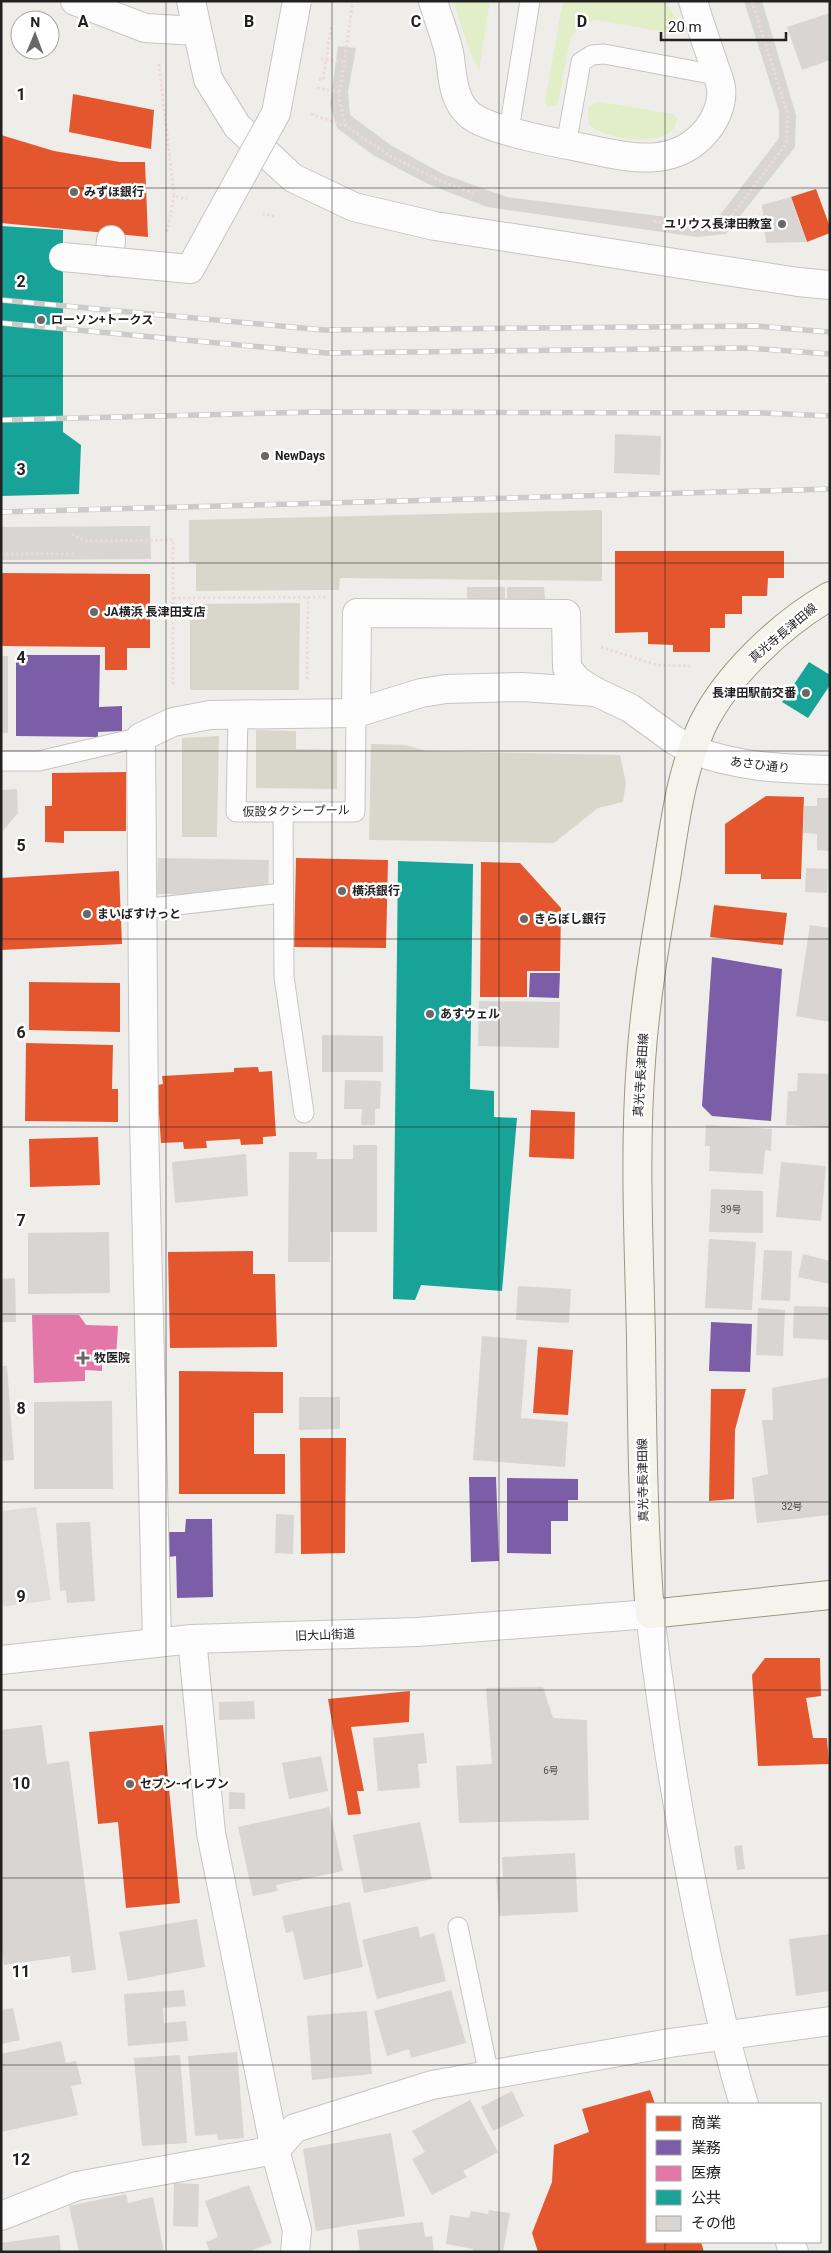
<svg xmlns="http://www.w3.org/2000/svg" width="831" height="2253" font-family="Roboto,'Noto Sans JP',sans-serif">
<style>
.construction{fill:#d9d6cb}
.grass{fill:#e1eec7}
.parking{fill:#dfdedd}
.shops{fill:#e4572e}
.offices{fill:#7b5ea7}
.health{fill:#e377a8}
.public{fill:#17a398}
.building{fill:#d8d5d2}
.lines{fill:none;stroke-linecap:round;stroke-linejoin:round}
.service-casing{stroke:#c6c5c4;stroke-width:21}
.pedestrian-casing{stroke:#c6c5c4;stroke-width:30}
.minor-casing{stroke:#c6c5c4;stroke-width:30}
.tertiary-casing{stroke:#c6c5c4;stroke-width:30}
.secondary-casing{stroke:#9b9980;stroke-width:30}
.path{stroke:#ecdadb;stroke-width:3;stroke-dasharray:2.5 2.5;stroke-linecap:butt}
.service{stroke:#fdfcfc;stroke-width:19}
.pedestrian{stroke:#fdfcfc;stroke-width:28}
.minor{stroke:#fdfcfc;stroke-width:28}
.tertiary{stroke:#fdfcfc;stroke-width:28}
.secondary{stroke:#f4f4ec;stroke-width:28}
.rail-casing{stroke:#cbcbcb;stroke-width:5.5}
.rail{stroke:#fff;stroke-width:4;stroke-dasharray:11;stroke-linecap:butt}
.pedestrian-bridge-casing{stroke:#c6c5c4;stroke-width:30;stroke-linecap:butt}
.path-bridge{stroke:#ecdadb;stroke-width:3;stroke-dasharray:2.5 2.5;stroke-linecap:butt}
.pedestrian-bridge{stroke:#fdfcfc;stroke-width:28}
.grid{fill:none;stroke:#212121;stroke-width:1;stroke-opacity:0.55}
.poi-dot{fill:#696867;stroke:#fff;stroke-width:2}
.labels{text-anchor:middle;stroke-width:5;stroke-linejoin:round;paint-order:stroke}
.number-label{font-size:10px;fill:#4f4e4d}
.poi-label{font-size:12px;font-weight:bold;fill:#212121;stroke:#fff;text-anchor:start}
.street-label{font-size:12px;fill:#212121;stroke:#fff}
.grid-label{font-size:16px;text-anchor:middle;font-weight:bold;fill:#212121;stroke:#fff;stroke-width:5;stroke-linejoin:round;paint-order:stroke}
</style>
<rect width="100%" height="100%" fill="#efedea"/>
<g class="construction">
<polygon points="602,510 602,581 340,578 339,590 196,591 196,563 189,563 189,520"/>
<polygon points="300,603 299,690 190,690 190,604"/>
<polygon points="256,730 296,731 296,749 337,750 337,789 256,788"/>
<polygon points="219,736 217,837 182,837 182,738"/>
<polygon points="371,744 406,745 426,751 620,755 626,783 623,802 598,808 554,843 369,840"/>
</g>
<g class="grass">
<polygon points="453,1 490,1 479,70 470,52"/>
<polygon points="564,1 666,1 674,15 679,30 676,34 596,20 582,23 570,39 558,105 548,107 545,102 561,11"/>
<path d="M601,102L673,114L677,118C676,151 602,140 588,124V108L594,103Z"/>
</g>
<polygon class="parking" points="36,1507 51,1600 1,1607 1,1511"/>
<g class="shops">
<polygon points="73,94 154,110 151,149 69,132"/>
<polygon points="1,135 54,151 120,162 145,162 148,237 1,223"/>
<polygon points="816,189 830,227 830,233 807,242 791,197"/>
<polygon points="615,551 784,551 784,578 768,578 767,596 742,596 742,614 725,614 725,628 710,628 710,652 673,652 673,645 648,644 648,632 615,633"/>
<polygon points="1,573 150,574 150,648 127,648 127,670 105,670 105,647 1,646"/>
<polygon points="126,772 126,831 64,831 64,843 45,842 45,806 52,806 52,773"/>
<polygon points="766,796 804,797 801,879 761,879 761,874 725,874 725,824"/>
<polygon points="296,858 388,860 386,948 294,947"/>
<polygon points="481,862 520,863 561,908 560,971 527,971 527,997 480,997"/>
<polygon points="119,871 122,944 1,950 1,878"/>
<polygon points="714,905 787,913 783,945 710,937"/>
<polygon points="29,982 120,983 120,1032 29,1030"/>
<polygon points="26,1043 113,1045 112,1089 118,1089 118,1122 25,1121"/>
<polygon points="258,1067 259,1072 272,1071 276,1136 263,1137 263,1144 241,1145 240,1139 206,1141 207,1148 184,1149 183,1142 161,1143 157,1085 163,1084 162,1076 234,1072 234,1068"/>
<polygon points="531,1110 575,1112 574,1159 529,1157"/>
<polygon points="98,1137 100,1185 30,1187 29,1139"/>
<polygon points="253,1251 253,1274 275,1274 277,1347 170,1348 168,1252"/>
<polygon points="538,1347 573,1350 568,1415 533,1413"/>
<polygon points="179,1371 283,1372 283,1413 254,1413 254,1454 285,1454 285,1494 179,1494"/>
<polygon points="711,1389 746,1389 735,1430 734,1499 709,1501"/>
<polygon points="300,1438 346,1438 345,1553 301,1554"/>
<polygon points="765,1658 820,1658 821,1696 806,1698 813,1738 827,1738 829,1764 758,1766 752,1675"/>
<polygon points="410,1691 409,1722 351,1727 364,1791 357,1791 361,1814 348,1815 328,1699"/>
<polygon points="163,1725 180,1903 126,1908 118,1822 98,1824 89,1732"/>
<polygon points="650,2090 655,2104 647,2104 647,2242 701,2242 704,2252 538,2252 532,2233 552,2182 554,2145 589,2132 582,2109"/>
</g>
<g class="offices">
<polygon points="16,655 100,655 99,707 122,706 122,731 98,732 98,737 16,736"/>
<polygon points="712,957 782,969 771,1121 712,1116 702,1106"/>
<polygon points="530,973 560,973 559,998 529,997"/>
<polygon points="711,1322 752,1324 750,1372 709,1371"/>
<polygon points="469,1477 496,1477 499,1561 471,1562"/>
<polygon points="507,1478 578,1479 578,1500 568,1500 568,1521 551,1521 551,1554 507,1553"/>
<polygon points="186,1519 212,1519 213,1597 177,1598 176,1556 169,1557 169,1532 185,1532"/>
</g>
<polygon class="health" points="32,1315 79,1315 86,1325 118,1326 116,1358 102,1357 102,1371 85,1370 85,1381 34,1383"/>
<g class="public">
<polygon points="1,226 63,230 63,432 81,445 79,494 1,496"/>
<polygon points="809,662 830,675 830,685 808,718 782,702"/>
<polygon points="398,861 473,864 470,1089 494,1091 494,1117 517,1118 502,1291 421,1285 415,1300 393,1299"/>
</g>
<g class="building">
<polygon points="744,1 762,1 796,115 795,147 726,234 697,237 487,207 428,184 373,155 337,128 330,105 338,46 356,48 348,92 350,115 392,146 443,174 507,197 699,221 717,219 779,138 779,111"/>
<polygon points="830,13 830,60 802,70 787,27"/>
<polygon points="791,197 807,242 766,243 762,205"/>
<polygon points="615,434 661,436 660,475 614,473"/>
<polygon points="150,526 151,559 1,560 1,527"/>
<rect x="467" y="587" width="38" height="12"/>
<polygon points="507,587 544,587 545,599 507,599"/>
<rect x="1" y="656" width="7" height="77"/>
<polygon points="17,789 18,813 1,833 1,790"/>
<polygon points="817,798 830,798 830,851 817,850 817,834 803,833 804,806 817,806"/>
<polygon points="158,858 269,860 268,890 196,892 196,894 157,894"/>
<polygon points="806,868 828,869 827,893 805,892"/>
<polygon points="810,925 830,928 830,1022 796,1016"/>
<polygon points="479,1001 560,1002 559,1048 478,1046"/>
<polygon points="322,1035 383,1036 383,1072 322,1072"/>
<polygon points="798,1073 830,1074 830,1128 786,1125 788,1091 797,1091"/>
<polygon points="345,1080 381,1081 380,1109 375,1109 375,1125 361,1125 362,1109 344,1109"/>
<polygon points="706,1125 772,1129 771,1151 765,1150 763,1174 709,1171 710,1146 705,1146"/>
<polygon points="353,1145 377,1145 377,1232 330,1232 330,1262 288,1262 289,1152 317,1152 317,1159 353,1159"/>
<polygon points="246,1154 248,1196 175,1203 172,1162"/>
<polygon points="781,1162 826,1166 821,1221 776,1217"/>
<polygon points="711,1189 763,1191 763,1233 709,1232"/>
<polygon points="109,1232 110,1293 28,1294 28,1233"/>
<polygon points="709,1239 756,1242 752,1310 705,1308"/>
<polygon points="764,1250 792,1251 790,1301 761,1300"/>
<polygon points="803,1254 830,1261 830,1284 798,1277"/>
<polygon points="15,1278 16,1322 1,1322 1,1279"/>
<polygon points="518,1286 571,1289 569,1323 516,1320"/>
<polygon points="794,1306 830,1307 830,1340 793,1338"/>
<polygon points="758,1308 785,1310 783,1356 756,1355"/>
<polygon points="482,1336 527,1340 521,1418 568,1422 565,1467 473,1460"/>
<polygon points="1,1366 7,1366 14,1460 1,1461"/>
<polygon points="830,1377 830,1515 757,1523 752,1478 768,1474 762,1420 773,1420 772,1388"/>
<polygon points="299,1397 340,1397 340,1429 299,1430"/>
<polygon points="112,1401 113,1489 34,1489 34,1402"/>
<polygon points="276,1514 294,1515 293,1554 275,1553"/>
<polygon points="90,1522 95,1601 67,1603 66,1590 60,1591 56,1523"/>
<polygon points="543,1687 553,1718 587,1720 589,1820 459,1823 456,1766 492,1764 486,1688"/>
<polygon points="254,1701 255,1719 219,1720 219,1702"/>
<polygon points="42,1725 47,1764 69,1761 96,1970 72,1973 70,1956 4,1965 1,1941 1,1730"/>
<polygon points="424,1733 427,1763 418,1764 420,1788 378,1791 373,1738"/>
<polygon points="321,1756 328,1791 289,1799 282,1763"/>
<polygon points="229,1792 245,1793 245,1809 229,1809"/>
<polygon points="329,1807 343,1871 276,1885 278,1891 253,1896 238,1827"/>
<polygon points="420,1822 432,1879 364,1893 353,1835"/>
<polygon points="742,1845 745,1869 737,1870 734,1846"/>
<polygon points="575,1853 578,1912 499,1916 496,1877 503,1877 502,1857"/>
<polygon points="350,1902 363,1967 304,1980 293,1931 286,1933 282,1916"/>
<polygon points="197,1919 205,1967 128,1981 119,1932"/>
<polygon points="418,1926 420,1937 434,1933 446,1981 377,1999 362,1940"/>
<polygon points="830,1934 830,1991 796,1996 789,1939"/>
<polygon points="184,1990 186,2006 163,2008 164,2023 186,2021 188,2041 128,2046 124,1994"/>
<polygon points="451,1990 466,2043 411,2058 409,2049 387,2056 374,2011"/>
<polygon points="13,2008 20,2040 1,2044 1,2010"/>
<polygon points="367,2011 372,2074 312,2080 307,2016"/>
<polygon points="61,2041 66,2063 76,2061 82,2084 71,2086 78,2115 1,2132 1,2054"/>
<polygon points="237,2052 244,2138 218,2140 217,2134 195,2136 188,2056"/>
<polygon points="180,2055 187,2143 142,2146 134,2058"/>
<polygon points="512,2091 524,2116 493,2131 481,2107"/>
<polygon points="470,2100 498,2152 463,2171 467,2177 432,2195 412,2159 425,2152 412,2131"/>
<polygon points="391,2133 405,2216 316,2231 303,2149"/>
<polygon points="174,2183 199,2184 198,2227 173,2226"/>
<polygon points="249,2185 272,2243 247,2252 210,2252 206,2242 218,2237 205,2201"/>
<polygon points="126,2194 128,2203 153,2197 164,2252 79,2252 69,2206"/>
<polygon points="489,2210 510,2213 503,2252 473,2252 473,2249 446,2244 450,2215 469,2218 471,2211 488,2214"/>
<polygon points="423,2222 425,2237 432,2236 434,2252 360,2252 357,2230"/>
<polygon points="59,2235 61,2252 1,2252 1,2243"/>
</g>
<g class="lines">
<defs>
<g id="service">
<polyline points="509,130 530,1"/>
<polyline points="566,145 581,62 592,55 604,54 716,75"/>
<polyline points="238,715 236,812 355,812 356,713"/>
<polyline points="1,761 39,761 141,737"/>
<polyline points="283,812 284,977 304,1113"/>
<polyline points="142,909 283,893"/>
<polyline points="458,1927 489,2075"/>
</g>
<polyline id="pedestrian" points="109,262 111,240"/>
<g id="minor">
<polyline points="75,1 145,28 197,31"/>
<path d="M433,1C438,18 445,35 449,52C453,73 451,99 470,115C488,130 553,142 578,147C624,156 673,172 707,130C716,119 723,102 721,88C720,79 715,70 713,62C706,42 699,22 693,1"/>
<path d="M693,750C738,767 782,769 830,770"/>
<polyline points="192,1639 211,1833 275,2150 297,2230 295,2252"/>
<polyline points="157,1642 144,1122 141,737 173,722 210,715 356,713 357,613 566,614 567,668 578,681 596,692"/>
<polyline points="1,2216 77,2186 275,2150 295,2128 432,2085 670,2043 830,2021"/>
</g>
<g id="tertiary">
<polyline points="191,1 208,79 237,126 293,178 354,207 435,226 798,282 830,285"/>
<polyline points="356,713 421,693 446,689 522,687 596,692 630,708 674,740 693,750"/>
<path d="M1,1660L192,1639L417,1632L650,1614C664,1730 683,1846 708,1961C719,2009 729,2057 744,2104"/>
<polyline points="790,2242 794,2252"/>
</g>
<path id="secondary" d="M830,596C781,624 726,676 702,726C679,776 674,831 665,884C655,943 645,1002 641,1061C634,1153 639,1246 641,1338C642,1430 643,1522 650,1614L830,1595"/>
</defs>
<use href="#service" class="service-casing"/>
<use href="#pedestrian" class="pedestrian-casing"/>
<use href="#minor" class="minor-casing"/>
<use href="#tertiary" class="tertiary-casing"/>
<use href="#secondary" class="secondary-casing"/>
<g class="path">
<polyline points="321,59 344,62"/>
<polyline points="159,64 174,196 187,199"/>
<polyline points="317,88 340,92"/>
<polyline points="311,114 346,126 390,156 441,181 473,193"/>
<polyline points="346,126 339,99 353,1"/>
<polyline points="262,214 274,216"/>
<polyline points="654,221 722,228 786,144 788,115 752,1"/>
<polyline points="167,232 174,196"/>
<polyline points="72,534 84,541 173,540 173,686"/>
<polyline points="1,554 73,554"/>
<polyline points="173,598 327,597"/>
<polyline points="601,647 657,665 690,666"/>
<polyline points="307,679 308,597"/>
</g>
<use href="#service" class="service"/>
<use href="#pedestrian" class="pedestrian"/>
<use href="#minor" class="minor"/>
<use href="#tertiary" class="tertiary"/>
<use href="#secondary" class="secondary"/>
<defs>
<g id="rail">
<polyline points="1,300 324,330 756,326 830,332"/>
<polyline points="1,323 326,353 747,348 830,354"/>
<polyline points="1,420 315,412 764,413 830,416"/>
<polyline points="1,512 830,489"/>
</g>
</defs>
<use href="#rail" class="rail-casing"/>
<use href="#rail" class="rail"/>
<defs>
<polyline id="pedestrian-bridge" points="63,257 190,269 276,113 297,1"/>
</defs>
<use href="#pedestrian-bridge" class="pedestrian-bridge-casing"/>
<polyline class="path-bridge" points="319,79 323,80 331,27"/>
<use href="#pedestrian-bridge" class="pedestrian-bridge"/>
</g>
<path class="grid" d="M166,1V2252M332,1V2252M499,1V2252M665,1V2104M1,188H830M1,376H830M1,563H830M1,751H830M1,939H830M1,1127H830M1,1314H830M1,1502H830M1,1690H830M1,1878H830M1,2065H830M665,2242V2252"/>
<g class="poi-dot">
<circle cx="74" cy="192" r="5"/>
<circle cx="782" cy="224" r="5"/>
<circle cx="41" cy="320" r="5"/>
<circle cx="265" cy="456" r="5"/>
<circle cx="94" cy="612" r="5"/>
<circle cx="806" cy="693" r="5"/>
<circle cx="342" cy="891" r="5"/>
<circle cx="87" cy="914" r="5"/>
<circle cx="524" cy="919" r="5"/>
<circle cx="430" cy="1014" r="5"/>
<path d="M80.5 1350.5h5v5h5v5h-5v5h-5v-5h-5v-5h5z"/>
<circle cx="130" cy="1784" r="5"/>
</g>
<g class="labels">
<g class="number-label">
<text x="731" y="1213">39号</text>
<text x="792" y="1510">32号</text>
<text x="551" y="1774">6号</text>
</g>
<g class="poi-label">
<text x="84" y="196">みずほ銀行</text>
<text x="772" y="228" text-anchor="end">ユリウス長津田教室</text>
<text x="51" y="324">ローソン+トークス</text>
<text x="275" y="460">NewDays</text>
<text x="104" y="616">JA横浜 長津田支店</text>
<text x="796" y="697" text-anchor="end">長津田駅前交番</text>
<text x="352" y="895">横浜銀行</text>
<text x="97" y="918">まいばすけっと</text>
<text x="534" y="923">きらぼし銀行</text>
<text x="440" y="1018">あすウェル</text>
<text x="94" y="1362">牧医院</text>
<text x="140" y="1788">セブン-イレブン</text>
</g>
<g class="street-label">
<text transform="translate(783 633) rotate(-40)" y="4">真光寺長津田線</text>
<text transform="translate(760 765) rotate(7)" y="4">あさひ通り</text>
<text transform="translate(296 811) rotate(-1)" y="4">仮設タクシープール</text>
<text transform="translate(641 1075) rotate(-86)" y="4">真光寺長津田線</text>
<text transform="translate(643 1480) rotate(-91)" y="4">真光寺長津田線</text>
<text transform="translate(325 1635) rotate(-2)" y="4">旧大山街道</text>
</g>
</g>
<g class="grid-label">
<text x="83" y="27">A</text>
<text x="249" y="27">B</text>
<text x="416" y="27">C</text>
<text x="582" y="27">D</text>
<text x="21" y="100">1</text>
<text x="21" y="287">2</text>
<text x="21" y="475">3</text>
<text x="21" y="663">4</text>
<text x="21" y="851">5</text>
<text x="21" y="1038">6</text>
<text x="21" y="1226">7</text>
<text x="21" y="1414">8</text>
<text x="21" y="1602">9</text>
<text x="21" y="1789">10</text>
<text x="21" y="1977">11</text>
<text x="21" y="2165">12</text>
</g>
<rect width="831" height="2253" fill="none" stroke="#212121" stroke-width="5"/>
<rect x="646" y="2103" width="175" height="140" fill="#ffffff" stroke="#a6a6a6"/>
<rect x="656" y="2116" width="25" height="15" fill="#e4572e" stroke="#a6a6a6"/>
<text x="691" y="2128" font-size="15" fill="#212121">商業</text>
<rect x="656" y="2140" width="25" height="15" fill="#7b5ea7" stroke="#a6a6a6"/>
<text x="691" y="2153" font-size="15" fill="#212121">業務</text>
<rect x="656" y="2166" width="25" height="15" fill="#e377a8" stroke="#a6a6a6"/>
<text x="691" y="2178" font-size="15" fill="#212121">医療</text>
<rect x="656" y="2190" width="25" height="15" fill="#17a398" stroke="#a6a6a6"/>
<text x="691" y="2203" font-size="15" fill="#212121">公共</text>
<rect x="656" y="2216" width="25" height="15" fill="#d8d5d2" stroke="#a6a6a6"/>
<text x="691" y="2228" font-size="15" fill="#212121">その他</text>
<g transform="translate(35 35) rotate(1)"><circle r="24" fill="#ffffff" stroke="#a6a6a6"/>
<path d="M0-4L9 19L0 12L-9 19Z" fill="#696867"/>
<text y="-8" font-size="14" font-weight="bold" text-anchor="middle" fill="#212121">N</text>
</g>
<path d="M661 32v8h125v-8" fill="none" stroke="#212121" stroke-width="2.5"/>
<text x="668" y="32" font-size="15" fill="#212121" stroke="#ffffff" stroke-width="4" paint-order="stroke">20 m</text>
</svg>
